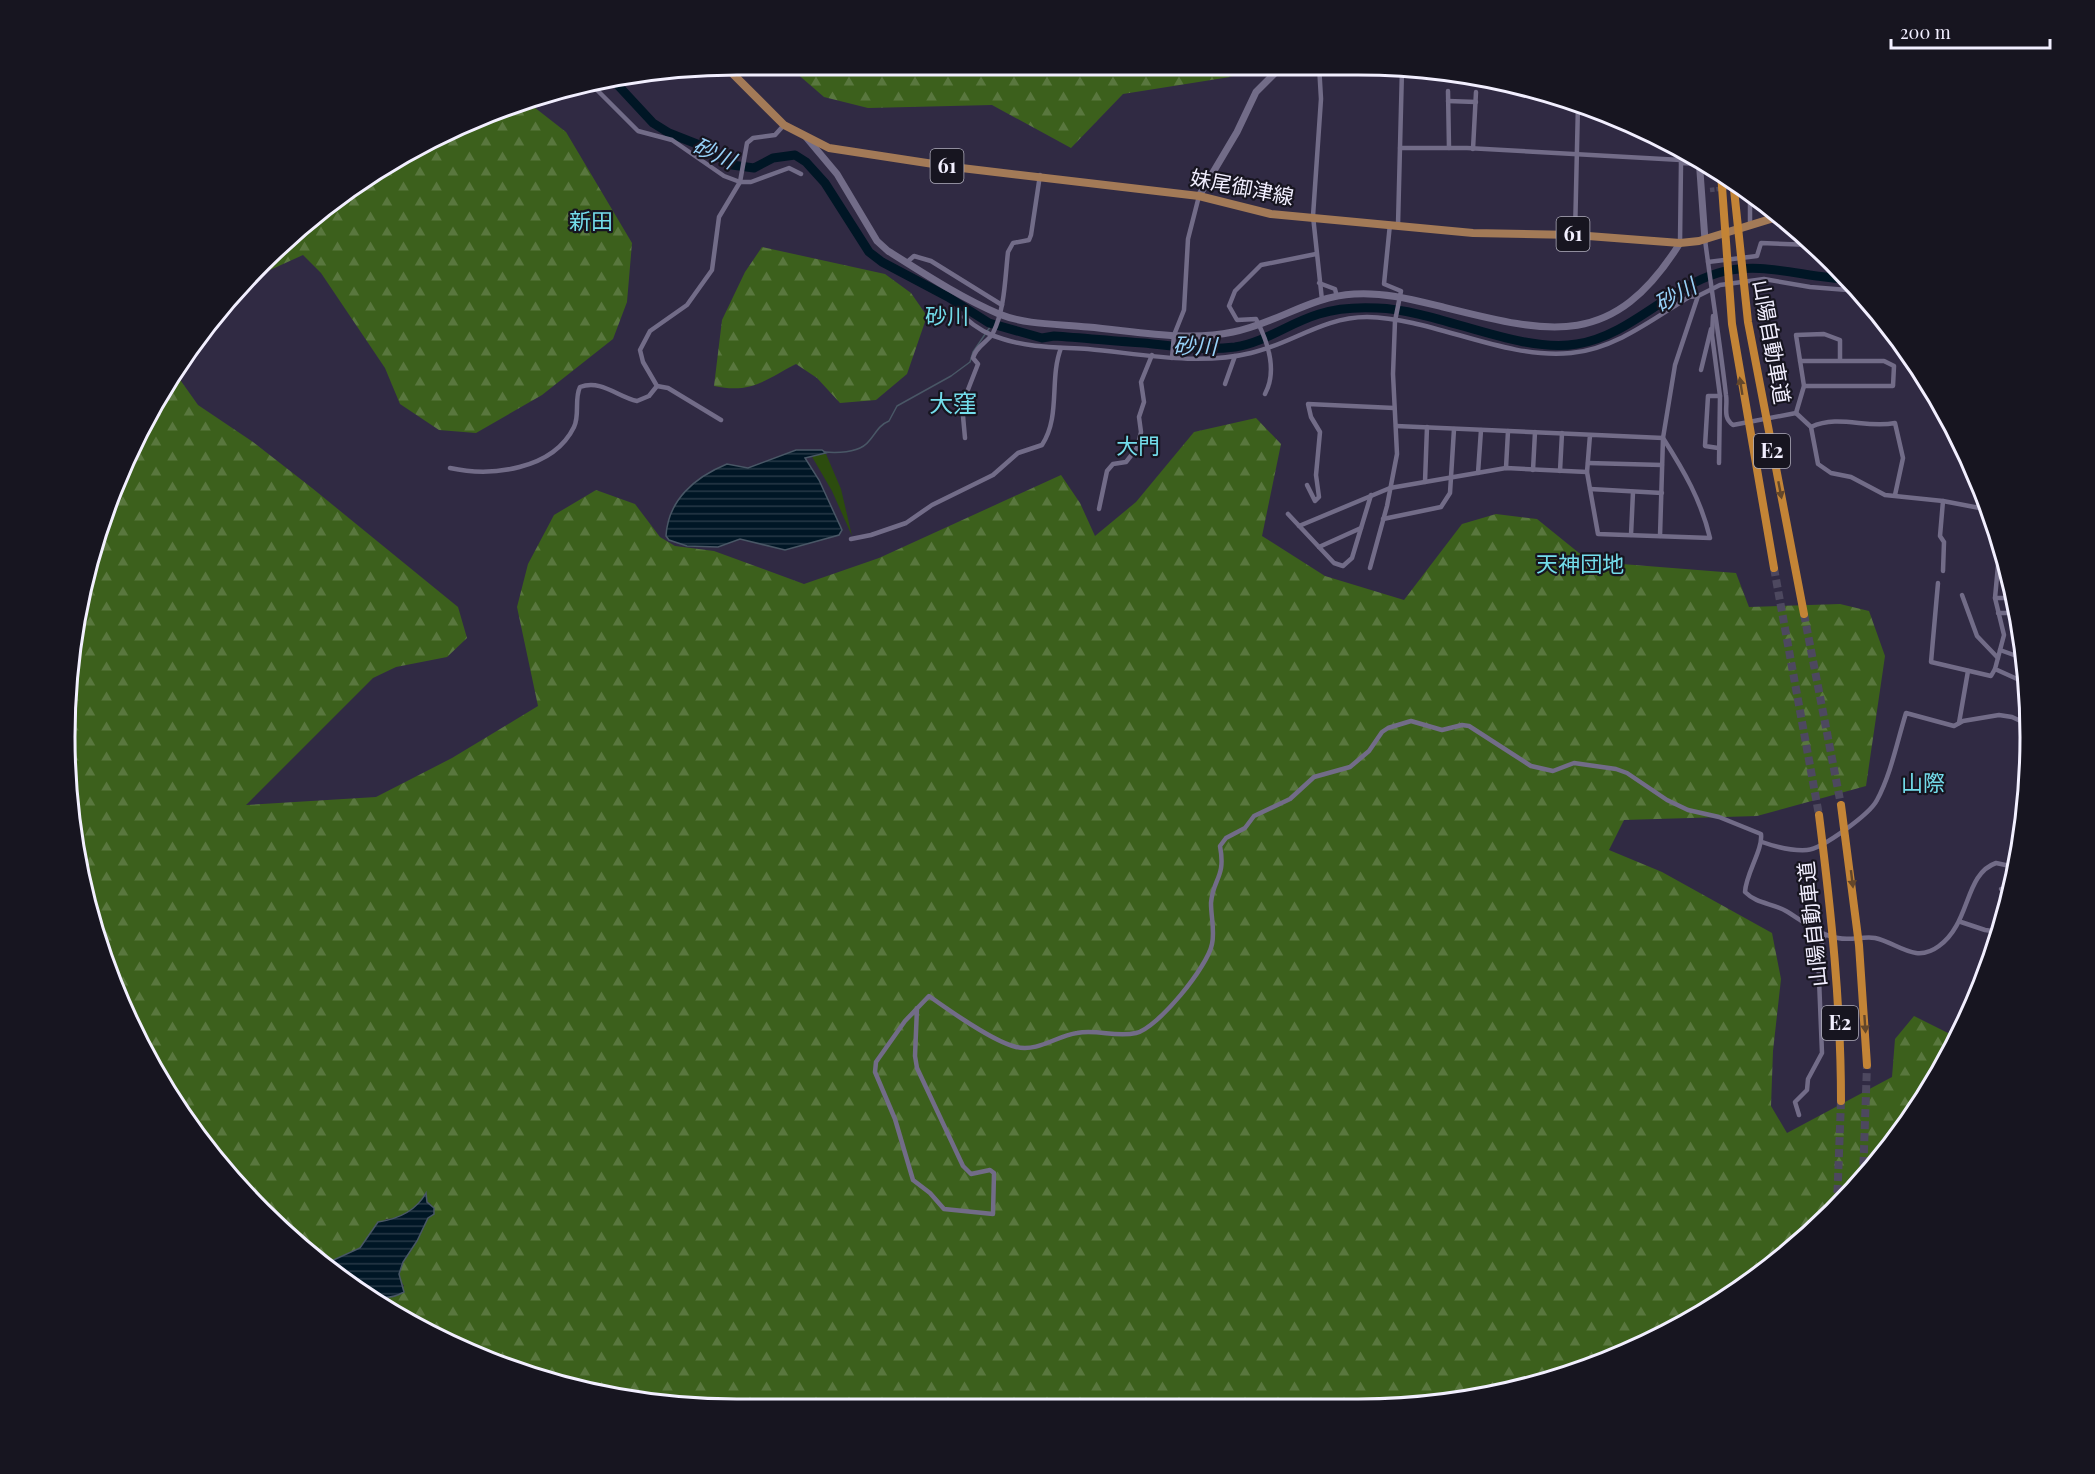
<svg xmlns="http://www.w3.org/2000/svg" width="2095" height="1474" font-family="'Playfair Display','Noto Sans JP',serif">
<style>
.green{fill:#2c4c0e}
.forest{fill:url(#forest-firs)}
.park{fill:url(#park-tufts)}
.water{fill:url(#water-rules);stroke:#495766;stroke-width:1.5}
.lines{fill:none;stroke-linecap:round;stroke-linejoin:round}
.stream{stroke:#495766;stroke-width:1.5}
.river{stroke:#001625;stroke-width:9}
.street-tunnel{stroke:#4d485f;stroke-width:4.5;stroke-dasharray:4.5 2;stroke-linecap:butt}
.highway-tunnel{stroke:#4d485f;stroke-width:8;stroke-dasharray:8 4;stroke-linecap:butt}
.street{stroke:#726c88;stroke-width:4.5}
.secondary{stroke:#726c88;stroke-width:7}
.primary{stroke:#a37a57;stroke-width:8}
.highway{stroke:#c38436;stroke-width:8}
.oneway{fill:#64472a}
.labels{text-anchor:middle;stroke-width:4.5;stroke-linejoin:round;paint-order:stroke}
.shield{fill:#171520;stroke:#b0aebc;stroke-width:1.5}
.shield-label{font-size:20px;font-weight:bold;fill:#f2efff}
.street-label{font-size:21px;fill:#f2efff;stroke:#171520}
.water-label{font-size:22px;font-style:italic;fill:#97d1f8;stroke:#171520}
.neighbourhood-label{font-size:22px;fill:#73ddeb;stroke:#171520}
.quarter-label{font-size:24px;fill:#73ddeb;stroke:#171520}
.rim{fill:none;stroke:#f2efff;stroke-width:3}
</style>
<defs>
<pattern id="forest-firs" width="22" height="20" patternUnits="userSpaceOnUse" patternTransform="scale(1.5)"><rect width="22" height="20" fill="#3c601c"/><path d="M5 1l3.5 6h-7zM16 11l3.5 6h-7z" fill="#59773e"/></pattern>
<pattern id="park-tufts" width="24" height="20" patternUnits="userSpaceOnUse" patternTransform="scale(1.5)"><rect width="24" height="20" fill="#2c4c0e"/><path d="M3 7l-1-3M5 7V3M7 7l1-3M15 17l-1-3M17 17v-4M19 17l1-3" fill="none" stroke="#4b6632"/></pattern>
<pattern id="water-rules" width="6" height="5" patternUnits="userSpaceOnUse" patternTransform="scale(1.5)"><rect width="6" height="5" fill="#001625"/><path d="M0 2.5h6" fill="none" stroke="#263846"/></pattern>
</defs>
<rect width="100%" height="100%" fill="#302a43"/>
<polygon class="green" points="826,454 841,489 852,536 832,491 811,455"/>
<g class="forest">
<polygon points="787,65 1218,65 1230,77 1123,94 1071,148 992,105 868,108 824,97"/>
<polygon points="525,100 566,132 632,243 627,302 613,339 542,395 476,433 439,430 400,404 385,368 321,273 303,255 248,280 364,178 479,116"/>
<path d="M762,247L885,274L911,293L927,316L907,374L876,400L840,403L817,378L796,364C765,380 751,394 714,386L722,320L745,272Z"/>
<path d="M180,360L176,374L198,405L253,442L312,488L458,607L467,638L447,657L396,667L373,678L246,805L376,797L452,758L538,706L517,607L528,564L554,515L596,490L635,504L660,537L675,546L714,551L804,584L879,558L1061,475L1080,503L1095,536L1136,502L1194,432L1256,418L1281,444L1262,536L1325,576L1404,600L1462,524L1496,514L1537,519L1579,553L1609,563L1736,573L1749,607L1840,604L1869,611L1885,656L1866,786L1757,816L1624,820L1609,850L1662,872L1772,933L1781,979L1773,1051L1771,1106L1787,1133L1892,1077L1895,1039L1914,1016L1950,1034L1956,1043L1892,1146L1802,1242L1655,1340L1574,1374L1446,1404L693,1408L563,1387L440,1340L372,1298L390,1297L404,1286C401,1281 399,1278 400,1272C401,1264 426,1219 431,1216V1204L427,1202V1195L424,1196L422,1203L399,1218L386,1219L370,1233L360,1248L329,1262L328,1271L325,1264L322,1265L232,1181L134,1035L77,868L65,737L70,650L116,479Z"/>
</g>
<polygon class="park" points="1202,65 1245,65 1243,72 1230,77 1222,69"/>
<g class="water">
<path d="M796,450H822L826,453L805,458L819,480L842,530L839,535L785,550L740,539L718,547L687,546L669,540L666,536C668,500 695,477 727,464L748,468Z"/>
<path d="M426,1193L427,1202L434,1208V1214L428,1218L417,1241L403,1262L399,1274L404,1292C376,1308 351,1285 328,1271L329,1262L360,1248L378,1222C398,1219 416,1211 426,1193Z"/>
</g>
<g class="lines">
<path class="stream" d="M824,452C838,453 860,453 869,441C876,433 879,425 889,421L897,406L951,376L970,362L973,352L992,324"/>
<path class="river" d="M614,81L653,123L669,133L702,146L732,165L754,168L773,158L795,155L806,162L825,183L869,252L882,262L948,297L989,323L1042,338L1054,336C1084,338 1114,341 1144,343C1174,346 1204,351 1235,347C1266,342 1289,323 1319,314C1338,308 1357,307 1377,308C1439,310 1518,354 1577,344C1629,336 1668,288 1718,273C1761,260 1805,278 1848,279"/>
<polyline class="street-tunnel" points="1710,190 1741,186"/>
<g class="highway-tunnel">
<polyline points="1774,568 1819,815"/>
<polyline points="1804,614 1841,805"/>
<polyline points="1863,1177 1867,1065"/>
<polyline points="1837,1205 1841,1101"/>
</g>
<g class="street">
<polyline points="1319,65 1321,99 1313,216 1322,300"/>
<polyline points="591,84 638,131 672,140 724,176 740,182 751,182 789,168 801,174"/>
<polyline points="1448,91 1449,148"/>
<polyline points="1448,101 1476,102"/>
<polyline points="1400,148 1467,148 1681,160 1681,163 1699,164"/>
<polyline points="1473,149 1476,92"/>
<polyline points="1750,192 1750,226"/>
<polyline points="1398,225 1402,69"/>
<polyline points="1575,235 1578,104"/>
<polyline points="1705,240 1708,262 1757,256 1761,243 1812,245"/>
<polyline points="1680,243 1681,163"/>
<path d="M1708,262C1714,307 1721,351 1726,395C1728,407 1722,417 1733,425L1796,413"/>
<polyline points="906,263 914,256 931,261 1002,305"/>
<polyline points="1319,283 1335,289 1337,297"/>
<polyline points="1713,316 1712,335 1720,396 1719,463"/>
<path d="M964,317C975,327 988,335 1003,339C1030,348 1060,347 1088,349C1142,354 1198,366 1251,353C1291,344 1323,317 1367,317C1433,318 1505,360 1571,353C1615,349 1653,319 1689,297L1698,296"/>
<polyline points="1172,358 1174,335 1184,310 1188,239 1199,196"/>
<polyline points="1800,361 1884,361 1894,366 1893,386 1804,386"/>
<polyline points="1701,370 1711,329"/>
<polyline points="1225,384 1235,356"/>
<path d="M1265,394C1278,370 1268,342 1256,319L1237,320L1229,306L1235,291L1261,265L1316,254"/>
<polyline points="1796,413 1811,427 1818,464 1831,473 1851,477 1885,495 1943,501 1990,510"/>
<polyline points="1796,413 1804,386 1796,335 1824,334 1840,340 1840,360"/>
<polyline points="721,420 668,388 657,386 643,362 640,350 650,331 687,305 712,270 719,217 740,182 747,143 753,138 775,135 784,125"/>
<path d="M1396,426L1663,438C1684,471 1701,500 1710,538L1598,534L1587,472L1590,435"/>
<path d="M1811,427C1839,414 1866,429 1895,423L1903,458L1895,495"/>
<path d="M965,438L962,405L978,364L973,358C976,346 988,342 993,333C1005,309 1005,278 1008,252L1013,243L1029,240L1031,235L1040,175"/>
<polyline points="1718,448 1705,446 1708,396 1720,396"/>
<polyline points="1588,463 1662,465"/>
<path d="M450,468C491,477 553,470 574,427C580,415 574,399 580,387C601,379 618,397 637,401L649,396L657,386"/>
<polyline points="1506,468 1508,431"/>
<polyline points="1533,470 1535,432"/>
<polyline points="1560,471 1562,433"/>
<polyline points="1478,473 1481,430"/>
<polyline points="1425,482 1427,427"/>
<polyline points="1307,485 1315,501 1319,497 1316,475 1320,432 1311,417 1308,404 1394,408"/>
<polyline points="1590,489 1662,493"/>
<polyline points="1943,501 1940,536 1944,542 1943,571"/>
<polyline points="1978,507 1983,494"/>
<polyline points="1099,509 1107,471 1113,464 1126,462 1137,448 1141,432 1139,417 1144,402 1141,382 1152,355"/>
<polyline points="1288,514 1334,563 1343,566 1352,558 1371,495"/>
<polyline points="1383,519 1441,507 1450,493 1454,429"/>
<polyline points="1299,526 1390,488 1506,468 1587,472"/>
<polyline points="1631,535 1633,492"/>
<polyline points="1660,536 1663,438 1675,365 1698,296 1720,285 1764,279 1810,287 1860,291"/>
<path d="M851,539L871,535L906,523L932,505L993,475L1018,453L1042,445C1061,416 1049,379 1061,348"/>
<polyline points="2000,544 1995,598 2004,635 1995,669 2026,683"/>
<polyline points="1319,547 1361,528"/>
<polyline points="1370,568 1387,506 1397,454 1393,374 1395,321 1401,291 1384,284 1390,224"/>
<polyline points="1938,583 1931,662 1991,676 1995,669"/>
<polyline points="1962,595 1977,636 1998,658"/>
<polyline points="1995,598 2013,598"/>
<polyline points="1998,613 2016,613"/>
<polyline points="2000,650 2025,659"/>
<polyline points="1959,723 1968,671"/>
<path d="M1762,842C1776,847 1791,851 1807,850C1822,849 1870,814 1877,800C1891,774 1897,742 1906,713L1954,726L1963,721L1999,715L2012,717L2027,724"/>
<polyline points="2001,889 2011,891"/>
<polyline points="1961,922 1985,930 2000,932"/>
<path d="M917,1008L915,1056L917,1068L963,1166L971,1174L990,1170L994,1173L993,1214L944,1209L930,1193L913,1180L895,1119L875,1072L876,1062L905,1021L929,996C950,1011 992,1041 1016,1047C1039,1052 1056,1036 1077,1033C1098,1029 1116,1038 1136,1033C1158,1028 1208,966 1212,944C1215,931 1211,917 1211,903C1213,878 1226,878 1220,846L1226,838L1245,828L1254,816L1290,799L1314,777L1350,767L1369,751L1382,732L1388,728L1411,721L1442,730L1462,725L1469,726L1531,766L1553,771L1574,763L1616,769L1627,773L1667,800L1688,810L1719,817L1761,834C1763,850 1746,873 1745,892C1757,904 1772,903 1786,911C1803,921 1818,935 1838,938C1850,941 1863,936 1875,938C1898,943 1915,964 1939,946C1971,923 1964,874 1996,863L2015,867"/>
<polyline points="1799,1115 1795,1102 1807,1090 1808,1079 1822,1053 1818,954 1825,935"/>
</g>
<g class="secondary">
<path d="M806,137L837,174L877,241L888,251C923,273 961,298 999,314C1026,325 1059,324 1088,327C1135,331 1187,342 1233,332C1275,324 1311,296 1354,294C1385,292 1414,300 1443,307C1551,334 1613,350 1680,243"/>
<polyline points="1699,158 1705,240"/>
<polyline points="1199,196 1237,132 1256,92 1283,65"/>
</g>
<polyline class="primary" points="725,66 784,125 829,148 953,167 1199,196 1271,214 1473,233 1575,235 1680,243 1699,241 1780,216"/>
<g class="highway">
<polyline points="1721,173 1732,324 1774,568"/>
<polyline points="1733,180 1748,322 1804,614"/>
<polyline points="1841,805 1859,945 1867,1065"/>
<path d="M1819,815C1831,911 1841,1005 1841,1101"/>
</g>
</g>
<defs><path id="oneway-solid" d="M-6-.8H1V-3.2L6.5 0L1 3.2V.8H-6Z" transform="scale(1.5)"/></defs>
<g class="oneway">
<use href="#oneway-solid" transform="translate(1741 386) rotate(-99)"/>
<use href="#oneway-solid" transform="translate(1780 490) rotate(79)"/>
<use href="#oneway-solid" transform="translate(1852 879) rotate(83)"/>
<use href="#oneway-solid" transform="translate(1865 1024) rotate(86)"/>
</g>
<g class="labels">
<g class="shield">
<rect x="930.5" y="149" width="33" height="34" rx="4.5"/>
<rect x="1556.5" y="217" width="33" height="34" rx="4.5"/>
<rect x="1754" y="434" width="36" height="34" rx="4.5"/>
<rect x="1822" y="1006" width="36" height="34" rx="4.5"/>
</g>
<g class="shield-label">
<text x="947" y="173">61</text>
<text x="1573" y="241">61</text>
<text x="1772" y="458">E2</text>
<text x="1840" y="1030">E2</text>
</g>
<g class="street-label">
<text transform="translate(1242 188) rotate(11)" y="7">妹尾御津線</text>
<text transform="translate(1771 342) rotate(80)" y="7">山陽自動車道</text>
<text transform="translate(1813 924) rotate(-96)" y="7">山陽自動車道</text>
</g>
<g class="water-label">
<text transform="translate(714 153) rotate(24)" y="8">砂川</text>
<text transform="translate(1675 295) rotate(-29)" y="8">砂川</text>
<text transform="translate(1195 346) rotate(1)" y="8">砂川</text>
</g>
<g class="neighbourhood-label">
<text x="591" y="229">新田</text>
<text x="947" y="324">砂川</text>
<text x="1138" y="454">大門</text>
<text x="1580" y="572">天神団地</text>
<text x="1923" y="791">山際</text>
</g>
<g class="quarter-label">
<text x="953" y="412">大窪</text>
</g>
</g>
<path d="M0 0H2095V1474H0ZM737 75H1358A662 662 0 0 1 2020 737V737A662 662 0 0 1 1358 1399H737A662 662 0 0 1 75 737V737A662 662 0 0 1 737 75Z" fill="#171520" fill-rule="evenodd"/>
<path class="rim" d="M737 75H1358A662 662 0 0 1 2020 737V737A662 662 0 0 1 1358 1399H737A662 662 0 0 1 75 737V737A662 662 0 0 1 737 75Z"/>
<path d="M1891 39v9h159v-9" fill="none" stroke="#f2efff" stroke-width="3"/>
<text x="1900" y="39" font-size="18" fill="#f2efff" stroke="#171520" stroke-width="4.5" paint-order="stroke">200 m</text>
</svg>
